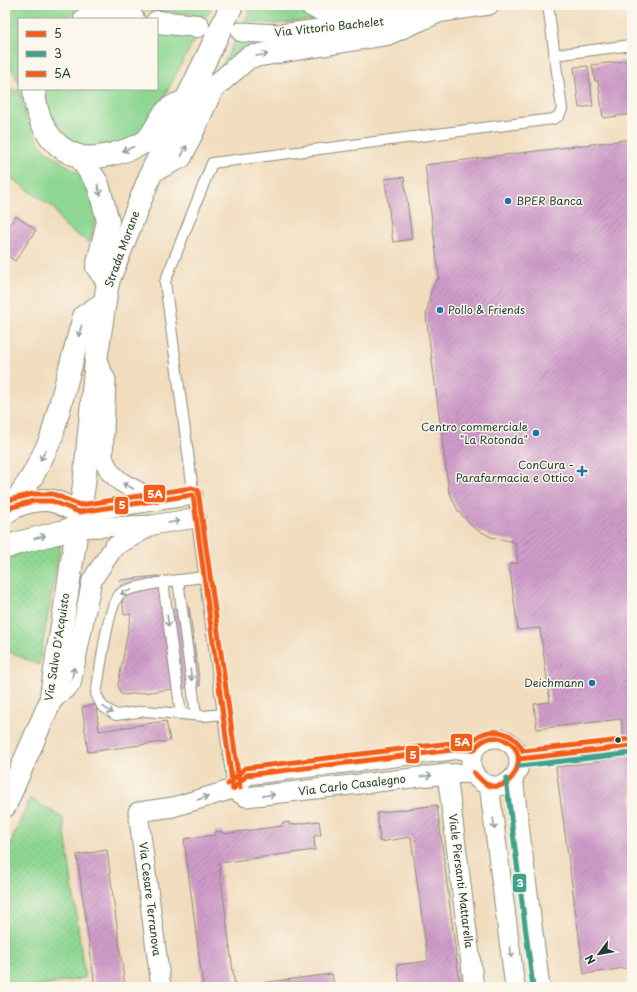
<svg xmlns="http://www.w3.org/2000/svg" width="637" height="992" font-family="'Playpen Sans',sans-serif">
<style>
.grass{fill:#8ed792;stroke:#568a63}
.park{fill:url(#park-dots);stroke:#568a63}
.building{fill:url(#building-hatch)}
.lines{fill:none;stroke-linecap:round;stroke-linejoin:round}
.service-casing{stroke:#888c78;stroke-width:12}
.minor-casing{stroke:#888c78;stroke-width:21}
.tertiary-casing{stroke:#888c78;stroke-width:24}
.service{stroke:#fff;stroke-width:10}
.minor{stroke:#fff;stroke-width:19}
.tertiary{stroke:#fff;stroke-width:22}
.bus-1-casing{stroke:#fbf7ec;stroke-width:8}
.bus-2-casing{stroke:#fbf7ec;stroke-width:8}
.bus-3-casing{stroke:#fbf7ec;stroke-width:8}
.bus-1{stroke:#f35c19;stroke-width:5}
.bus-2{stroke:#41a18c;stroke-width:5}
.bus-3{stroke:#f35c19;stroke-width:5}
.oneway{stroke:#8f9e9a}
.poi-dot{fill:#1f6fb2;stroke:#fbf7ec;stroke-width:1.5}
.bus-dot{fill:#1f3d34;stroke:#fbf7ec;stroke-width:1.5}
.labels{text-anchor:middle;stroke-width:3;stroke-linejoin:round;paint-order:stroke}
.street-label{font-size:11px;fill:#1f3d34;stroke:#fbf7ec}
.poi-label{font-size:11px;fill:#1f3d34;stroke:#fbf7ec;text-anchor:end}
.line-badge{stroke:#fbf7ec;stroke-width:1.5}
.badge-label{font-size:11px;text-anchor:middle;font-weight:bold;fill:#fff}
</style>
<defs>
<pattern id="park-dots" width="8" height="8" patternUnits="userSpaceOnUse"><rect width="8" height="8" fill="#8ed792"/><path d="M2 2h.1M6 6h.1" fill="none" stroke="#7ab97e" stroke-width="1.8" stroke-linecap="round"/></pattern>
<pattern id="building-hatch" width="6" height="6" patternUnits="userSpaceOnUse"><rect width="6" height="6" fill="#d09cca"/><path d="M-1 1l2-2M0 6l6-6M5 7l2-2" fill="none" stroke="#a880a5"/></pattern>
</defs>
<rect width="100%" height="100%" fill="#fbf7ec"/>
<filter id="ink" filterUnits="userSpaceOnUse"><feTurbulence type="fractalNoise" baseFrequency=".025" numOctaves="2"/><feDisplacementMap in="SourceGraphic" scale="8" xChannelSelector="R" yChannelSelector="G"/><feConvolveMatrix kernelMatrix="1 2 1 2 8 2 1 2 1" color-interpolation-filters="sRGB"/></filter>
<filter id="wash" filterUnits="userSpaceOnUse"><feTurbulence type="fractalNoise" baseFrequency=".012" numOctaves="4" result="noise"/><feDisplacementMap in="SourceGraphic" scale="16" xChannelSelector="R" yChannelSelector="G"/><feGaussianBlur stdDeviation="0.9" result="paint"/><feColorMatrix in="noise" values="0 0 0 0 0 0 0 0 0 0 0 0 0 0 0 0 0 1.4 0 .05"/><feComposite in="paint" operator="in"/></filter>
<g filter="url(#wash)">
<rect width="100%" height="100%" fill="#f1dcbd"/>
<g class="grass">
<polygon points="5,5 213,5 207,16 109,6 77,11 63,19 19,19 19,82 5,56"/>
<polygon points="252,5 301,5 335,17 275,24 245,21"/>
<polygon points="157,31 197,35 149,125 141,133 115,146 80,147 63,135 50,117 43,89 157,89"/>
<polygon points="235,41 278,45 223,70 222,66"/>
<polygon points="20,90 25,116 38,141 46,151 78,173 86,181 97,212 90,243 65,227 54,208 7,175 5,165 5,91"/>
</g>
<g class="park">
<polygon points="62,536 39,665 5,650 5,552"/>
<polygon points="30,798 63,818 85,978 34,987 5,987 5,856"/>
</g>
<g id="blocks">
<g class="building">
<polygon points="632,60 632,114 603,118 598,81 595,81 592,65"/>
<polygon points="588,66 593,106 579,108 574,67"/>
<polygon points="632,139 632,967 584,974 556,767 627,757 621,719 537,729 534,704 550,702 540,628 518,630 509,564 518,563 515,542 491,537 474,528 458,511 449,491 426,315 431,291 439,277 425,165"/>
<polygon points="404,177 412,239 393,242 385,179"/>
<polygon points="16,216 36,230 15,261 5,254 5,232"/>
<polygon points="159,576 163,610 189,607 200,686 124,695 120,693 118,685 131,614 124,615 120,580"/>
<polygon points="96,705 99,731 166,721 170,741 88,752 82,707"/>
<polygon points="437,805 460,986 400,987 397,965 428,961 411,837 380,842 377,813"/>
<polygon points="319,821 321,835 314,836 315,850 219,863 235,987 203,987 184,839 215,835 215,832 222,831 222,834 282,826 282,823 289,822 290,825"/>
<polygon points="107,850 125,987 95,987 77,855"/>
<polygon points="332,974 334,987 236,987 236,986"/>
</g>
</g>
</g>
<g filter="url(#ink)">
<use href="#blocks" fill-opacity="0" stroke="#888c78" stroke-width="1"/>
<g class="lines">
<defs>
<g id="service">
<polyline points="554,55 632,45"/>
<polyline points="204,577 163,582 181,714 204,716 222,714"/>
<polyline points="178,580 196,715"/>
<path d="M163,582C152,585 130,587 121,593C107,603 100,675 96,694L102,706L116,715L145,711L181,714"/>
<polyline points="233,789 165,282 212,163 553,119 559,116 562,109 548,5"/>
</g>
<g id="minor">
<polyline points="241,32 280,34 384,21 489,5"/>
<polyline points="96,360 106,380 103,458 110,472 121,482 141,493 164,499"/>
<polyline points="79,512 193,495"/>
<polyline points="76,528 152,525 196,518"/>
<polyline points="50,702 71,684 92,580 114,547 152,525"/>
<circle cx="495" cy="762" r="24"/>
<polyline points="519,759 625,747"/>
<polyline points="447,774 474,987"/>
<polyline points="513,778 540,987"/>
<polyline points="489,785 515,987"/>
<polyline points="233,789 246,797 447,774 474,773"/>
<polyline points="161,987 138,812 173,807 233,789 247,775 460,749 474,750"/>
</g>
<g id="tertiary">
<path d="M311,5C329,16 355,8 375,5"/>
<polyline points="388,5 435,13"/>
<polyline points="85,19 101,16 133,19"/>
<polyline points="157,22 198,26"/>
<path d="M34,89C35,117 49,147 78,156C95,161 128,151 143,143C155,136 158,117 169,109C172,106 176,105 180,103"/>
<polyline points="79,156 98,184 108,221 97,267 108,282"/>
<polyline points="152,171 181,157 212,89 249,57 387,34 435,13"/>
<polyline points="12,507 33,475 51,439 84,316 104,303"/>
<path d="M7,512C17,503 40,498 53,501C61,503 71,509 79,512"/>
<polyline points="5,548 18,543 76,528"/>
<polyline points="5,806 50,702 84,485 96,360 108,282 152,171 232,5"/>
</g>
</defs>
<use href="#service" class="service-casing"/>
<use href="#minor" class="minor-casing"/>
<use href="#tertiary" class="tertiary-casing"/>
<use href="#service" class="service"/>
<use href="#minor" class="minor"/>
<use href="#tertiary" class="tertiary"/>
<defs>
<g id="bus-1">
<polyline points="5,514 12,507 34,501 52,501 79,512 193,495 233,789"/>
<polyline points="519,759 632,746"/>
<path d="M233,789L247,775L460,749L474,750C479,742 488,736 498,738C538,747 511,798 486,784C481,781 478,776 474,773"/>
</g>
<g id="bus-2">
<polyline points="520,766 632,753"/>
<polyline points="506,779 533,987"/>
</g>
<g id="bus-3">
<polyline points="5,504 9,500 33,494 53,494 80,505 192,488 198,490 240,788"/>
<path d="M228,784L245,768L459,742L471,743C486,724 514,730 523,751L631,739"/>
</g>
</defs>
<use href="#bus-1" class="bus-1-casing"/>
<use href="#bus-2" class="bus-2-casing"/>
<use href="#bus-3" class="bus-3-casing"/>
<use href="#bus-1" class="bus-1"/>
<use href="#bus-2" class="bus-2"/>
<use href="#bus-3" class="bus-3"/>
</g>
<defs><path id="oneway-shaft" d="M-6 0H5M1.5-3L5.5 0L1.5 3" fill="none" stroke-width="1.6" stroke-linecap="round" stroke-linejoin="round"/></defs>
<g class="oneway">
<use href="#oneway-shaft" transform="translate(262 55) rotate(-9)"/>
<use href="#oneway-shaft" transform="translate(128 149) rotate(157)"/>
<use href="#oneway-shaft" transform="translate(184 151) rotate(-65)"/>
<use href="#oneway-shaft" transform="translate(99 190) rotate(74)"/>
<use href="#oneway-shaft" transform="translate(80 331) rotate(105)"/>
<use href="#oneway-shaft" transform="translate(43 455) rotate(117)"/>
<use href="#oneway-shaft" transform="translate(128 486) rotate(-152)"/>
<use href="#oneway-shaft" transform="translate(174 522) rotate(-10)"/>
<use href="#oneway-shaft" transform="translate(40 537) rotate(-15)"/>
<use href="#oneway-shaft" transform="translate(126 592) rotate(158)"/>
<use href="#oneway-shaft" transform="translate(168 621) rotate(82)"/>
<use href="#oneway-shaft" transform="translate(73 673) rotate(-79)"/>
<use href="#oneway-shaft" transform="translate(191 675) rotate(82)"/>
<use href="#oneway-shaft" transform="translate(108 710) rotate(34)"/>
<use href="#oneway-shaft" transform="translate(426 776) rotate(-7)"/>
<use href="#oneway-shaft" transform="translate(269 795) rotate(-7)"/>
<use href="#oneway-shaft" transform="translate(203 798) rotate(-17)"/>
<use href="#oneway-shaft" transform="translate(494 824) rotate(83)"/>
<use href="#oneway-shaft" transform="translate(511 952) rotate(83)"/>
</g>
</g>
<g class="poi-dot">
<circle cx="508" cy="201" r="4"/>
<circle cx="440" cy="310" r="4"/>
<circle cx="536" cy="433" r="4"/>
<path d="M580 465h4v4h4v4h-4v4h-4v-4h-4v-4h4z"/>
<circle cx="592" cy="683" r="4"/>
</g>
<circle class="bus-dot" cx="618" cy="740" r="3.5"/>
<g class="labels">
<g class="street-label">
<text transform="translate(329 27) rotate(-6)" y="4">Via Vittorio Bachelet</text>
<text transform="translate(122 249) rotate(-70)" y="4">Strada Morane</text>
<text transform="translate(57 647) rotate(-81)" y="4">Via Salvo D'Acquisto</text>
<text transform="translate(352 785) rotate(-7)" y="4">Via Carlo Casalegno</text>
<text transform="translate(461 881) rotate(83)" y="4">Viale Piersanti Mattarella</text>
<text transform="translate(150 899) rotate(83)" y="4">Via Cesare Terranova</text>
</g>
<g class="poi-label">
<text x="516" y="205" text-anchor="start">BPER Banca</text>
<text x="448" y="314" text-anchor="start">Pollo &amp; Friends</text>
<text x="528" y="431">Centro commerciale<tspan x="528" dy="13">"La Rotonda"</tspan></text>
<text x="574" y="469">ConCura -<tspan x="574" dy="13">Parafarmacia e Ottico</tspan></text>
<text x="584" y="687">Deichmann</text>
</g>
</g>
<g class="line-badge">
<rect x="143" y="484" width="23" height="19" rx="4" fill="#f35c19"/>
<rect x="114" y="496" width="15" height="19" rx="4" fill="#f35c19"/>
<rect x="450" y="733" width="23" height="19" rx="4" fill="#f35c19"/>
<rect x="405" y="745" width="15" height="19" rx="4" fill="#f35c19"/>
<rect x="512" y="873" width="15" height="20" rx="4" fill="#41a18c"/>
</g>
<g class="badge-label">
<text x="155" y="498">5A</text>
<text x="122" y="509">5</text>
<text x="462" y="746">5A</text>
<text x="413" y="759">5</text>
<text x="520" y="887">3</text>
</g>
<rect width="637" height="992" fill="none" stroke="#fbf7ec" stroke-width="20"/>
<rect x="18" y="18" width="140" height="72" fill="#fbf7ec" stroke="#a3ada2"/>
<rect x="26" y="31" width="20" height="6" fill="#f35c19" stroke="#a3ada2"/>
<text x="54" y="38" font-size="12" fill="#1f3d34">5</text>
<rect x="26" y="51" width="20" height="6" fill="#41a18c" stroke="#a3ada2"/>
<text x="54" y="58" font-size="12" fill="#1f3d34">3</text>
<rect x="26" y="71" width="20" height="6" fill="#f35c19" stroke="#a3ada2"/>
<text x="54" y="78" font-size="12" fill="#1f3d34">5A</text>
<g transform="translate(599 954) rotate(238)" stroke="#fbf7ec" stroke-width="3" paint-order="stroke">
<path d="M0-3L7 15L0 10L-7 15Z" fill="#1f3d34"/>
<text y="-6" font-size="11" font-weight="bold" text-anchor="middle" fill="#1f3d34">N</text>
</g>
</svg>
